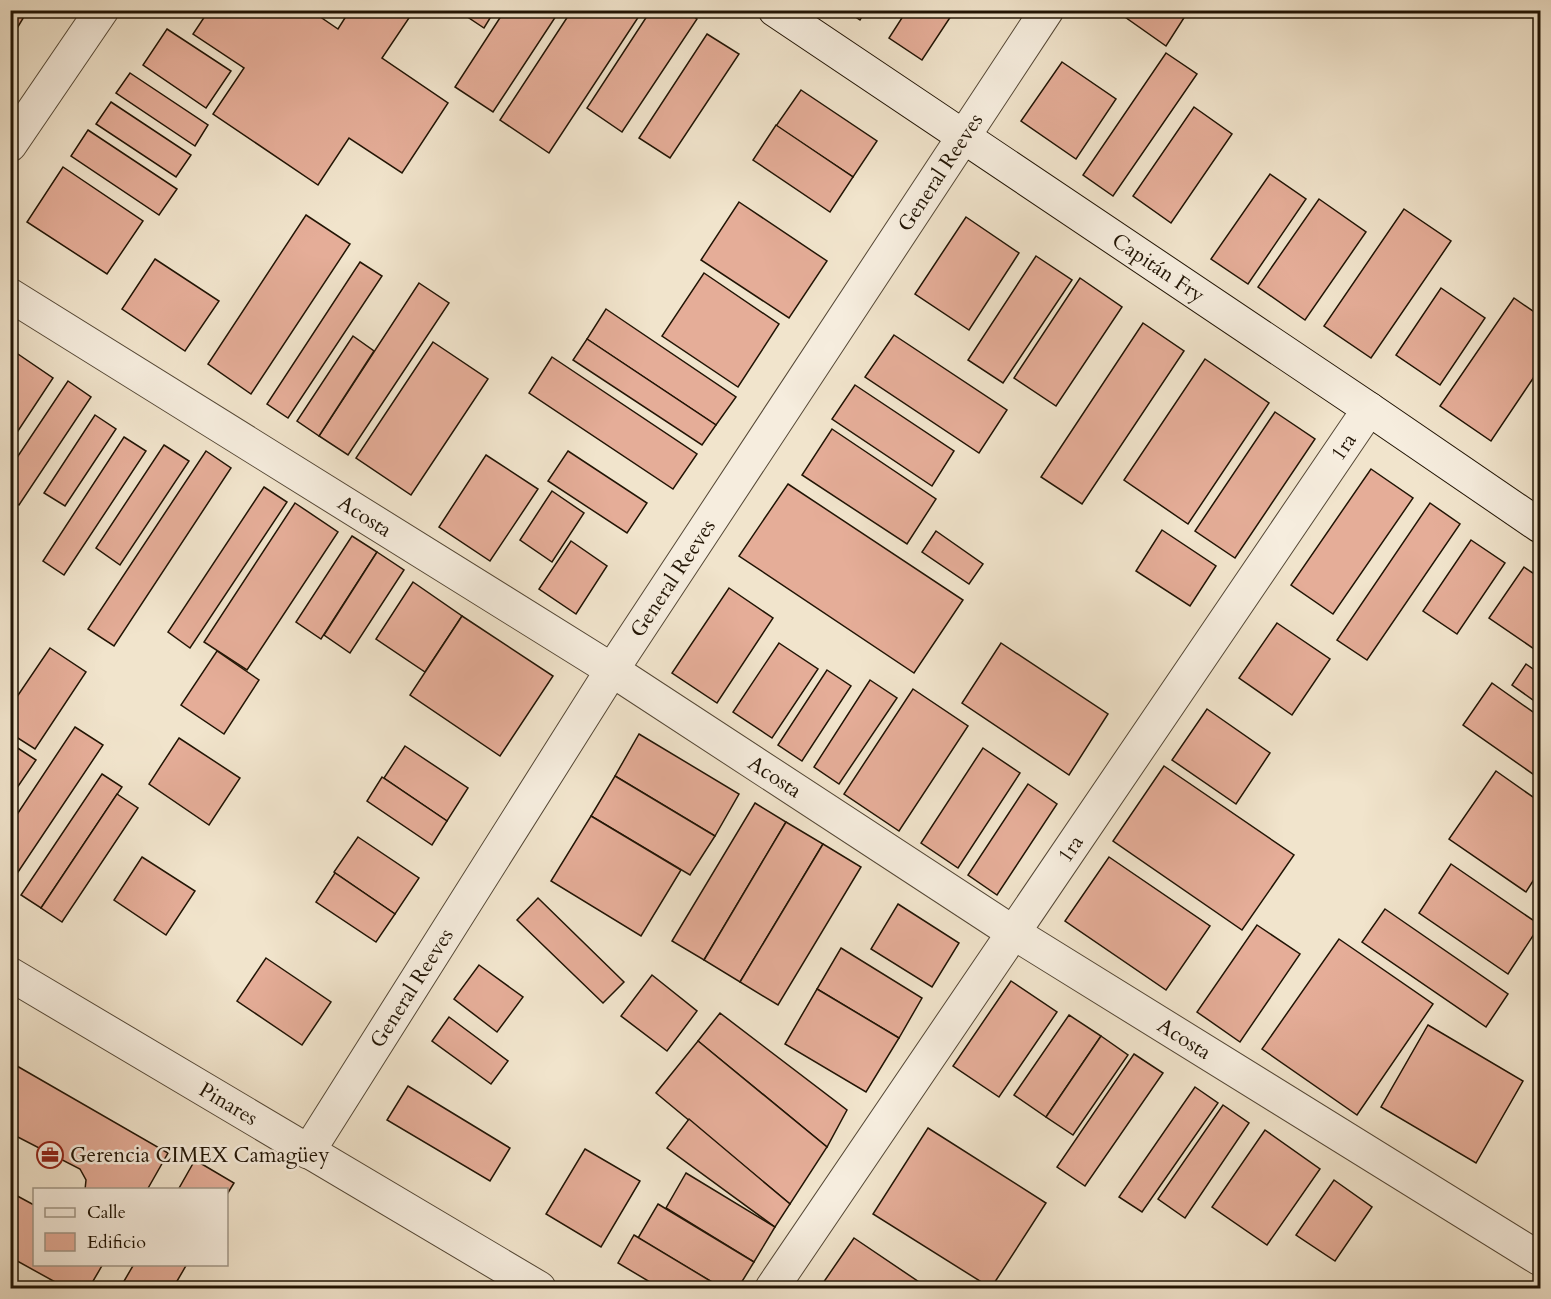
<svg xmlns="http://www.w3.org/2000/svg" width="1551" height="1299" font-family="Cardo,serif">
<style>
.building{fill:#e5ad98;stroke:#211404;stroke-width:1.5}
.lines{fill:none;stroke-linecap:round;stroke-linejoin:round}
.street-casing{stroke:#554836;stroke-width:35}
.secondary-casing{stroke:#211404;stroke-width:35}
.street{stroke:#f6edde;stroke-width:33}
.secondary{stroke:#f6edde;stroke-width:33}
.labels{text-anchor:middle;stroke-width:5;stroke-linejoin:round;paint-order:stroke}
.street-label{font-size:21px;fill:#211404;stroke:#f6edde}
.poi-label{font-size:21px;fill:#211404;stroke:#f6edde;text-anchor:start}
</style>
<rect width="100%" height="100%" fill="#f1e4cc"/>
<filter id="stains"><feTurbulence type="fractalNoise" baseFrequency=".00333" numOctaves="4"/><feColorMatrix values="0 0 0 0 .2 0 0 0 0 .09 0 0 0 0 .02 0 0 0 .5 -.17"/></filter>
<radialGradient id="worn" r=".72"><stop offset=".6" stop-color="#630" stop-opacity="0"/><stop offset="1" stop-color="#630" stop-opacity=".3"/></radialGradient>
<g class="building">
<polygon points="10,10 28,10 10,40"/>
<polygon points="209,10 310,10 338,29 350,10 398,10 409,18 382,58 448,103 402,173 349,138 318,185 213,114 244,68 193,34"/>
<polygon points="457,10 495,10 484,28"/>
<polygon points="505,10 560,10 493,112 455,87"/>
<polygon points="572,10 643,10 549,153 500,120"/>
<polygon points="651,10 684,10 697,19 622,132 587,108"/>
<polygon points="845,10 866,10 860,20"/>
<polygon points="907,10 955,10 922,60 889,38"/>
<polygon points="1115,10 1189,10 1166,46"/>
<polygon points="167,29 231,71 206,108 143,65"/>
<polygon points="707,34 739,54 670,158 639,138"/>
<polygon points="1166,53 1197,74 1113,196 1083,175"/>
<polygon points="1062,62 1116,99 1076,159 1021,121"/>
<polygon points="130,73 208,125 195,146 116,93"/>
<polygon points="801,90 877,141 853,177 776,126"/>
<polygon points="111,102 191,155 176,177 96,124"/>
<polygon points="1194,107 1232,134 1171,223 1133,196"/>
<polygon points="776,125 853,177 830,212 753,160"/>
<polygon points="88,130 177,189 159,215 71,156"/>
<polygon points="63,167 143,221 107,274 27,222"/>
<polygon points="1270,174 1306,199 1248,284 1211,259"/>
<polygon points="1319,199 1366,232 1305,320 1258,287"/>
<polygon points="739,202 827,261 789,318 701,260"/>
<polygon points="1404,209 1451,241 1371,358 1324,326"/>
<polygon points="306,215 350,244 251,394 208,364"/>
<polygon points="966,217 1019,253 969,330 915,294"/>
<polygon points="1036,256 1072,280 1003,383 968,360"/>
<polygon points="155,259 219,301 185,351 122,309"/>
<polygon points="360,262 382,276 288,418 267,404"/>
<polygon points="704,273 779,324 738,387 662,336"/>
<polygon points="1080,278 1122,307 1056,406 1014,378"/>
<polygon points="419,283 449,303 348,455 319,436"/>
<polygon points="1441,288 1485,318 1440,385 1396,355"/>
<polygon points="1514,298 1540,316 1540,368 1491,441 1440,406"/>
<polygon points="606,309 736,397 716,425 587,339"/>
<polygon points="1143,323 1184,351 1082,504 1041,477"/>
<polygon points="894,335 1007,410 979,453 865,377"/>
<polygon points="353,336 374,351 319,436 297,421"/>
<polygon points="587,339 716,425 702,445 573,360"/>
<polygon points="433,342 488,379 411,495 356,458"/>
<polygon points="15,352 53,378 10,443 10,359"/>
<polygon points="552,357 697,454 673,489 529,393"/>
<polygon points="1205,359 1269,403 1188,524 1124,480"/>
<polygon points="68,381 91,397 19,505 10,499 10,468"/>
<polygon points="855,385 954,451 932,486 832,419"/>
<polygon points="1275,412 1315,439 1235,558 1195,531"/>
<polygon points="95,415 116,429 65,506 44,493"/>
<polygon points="832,429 936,499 907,544 802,475"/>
<polygon points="124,437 146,451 64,575 43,561"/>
<polygon points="164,445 189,461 120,565 96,548"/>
<polygon points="206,451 231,468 114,646 88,629"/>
<polygon points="568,451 647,503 627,533 548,481"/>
<polygon points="486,455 538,489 490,561 439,527"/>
<polygon points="1371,469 1413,498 1333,614 1291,585"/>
<polygon points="788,484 963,600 914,673 739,556"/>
<polygon points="264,487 287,502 190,648 168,632"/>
<polygon points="552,491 584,513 552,562 520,540"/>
<polygon points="295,503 338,532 247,670 204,642"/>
<polygon points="1430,503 1460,524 1367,660 1337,640"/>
<polygon points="1162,530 1216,566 1190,606 1136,571"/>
<polygon points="936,531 983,564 969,584 922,552"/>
<polygon points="352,536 377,552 321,639 296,622"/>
<polygon points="1471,540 1505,563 1457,634 1423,611"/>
<polygon points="571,541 607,566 576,614 539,589"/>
<polygon points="377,552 404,570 350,653 324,635"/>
<polygon points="1524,567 1540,578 1540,653 1489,618"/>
<polygon points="413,582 462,616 425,672 376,639"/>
<polygon points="729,588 773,618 717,703 672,673"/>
<polygon points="462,616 553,676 500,756 410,695"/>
<polygon points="1277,623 1330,659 1292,715 1239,678"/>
<polygon points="779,643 818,669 772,738 733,712"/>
<polygon points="1001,643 1108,714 1069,775 962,703"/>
<polygon points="50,648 86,672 35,749 10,733 10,707"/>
<polygon points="217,651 259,680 224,734 181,705"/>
<polygon points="1526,664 1540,674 1540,705 1512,685"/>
<polygon points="827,670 851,686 802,761 778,745"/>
<polygon points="870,680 897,698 839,784 814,767"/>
<polygon points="1492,683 1540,717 1540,779 1463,725"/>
<polygon points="913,689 968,726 899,831 844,794"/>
<polygon points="1207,709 1270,753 1236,804 1172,760"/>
<polygon points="75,727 103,745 10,884 10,825"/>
<polygon points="639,734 739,794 715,836 615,776"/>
<polygon points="179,738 240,778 209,825 149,784"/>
<polygon points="10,743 36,760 10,798"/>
<polygon points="405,746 468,788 447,821 384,778"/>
<polygon points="983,748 1020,773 958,868 921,843"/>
<polygon points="1164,766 1294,855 1242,930 1113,841"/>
<polygon points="1496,771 1540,802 1540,870 1526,892 1449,839"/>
<polygon points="102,774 122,787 41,908 21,895"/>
<polygon points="615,776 715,836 690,875 591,816"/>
<polygon points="382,777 447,821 432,845 367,801"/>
<polygon points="1028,784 1057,804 997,895 968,875"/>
<polygon points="117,794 138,808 62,922 41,908"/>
<polygon points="755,803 786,822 704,960 672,941"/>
<polygon points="591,816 681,870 641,936 551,881"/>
<polygon points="786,822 823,844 740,982 704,960"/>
<polygon points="358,837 419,878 395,914 334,872"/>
<polygon points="823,844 861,867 778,1005 740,982"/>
<polygon points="142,857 195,891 166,935 114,900"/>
<polygon points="1109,857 1210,926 1166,990 1065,921"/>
<polygon points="1451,864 1540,925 1508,974 1419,913"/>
<polygon points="335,873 395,914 376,942 316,902"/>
<polygon points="538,898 624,982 603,1003 517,920"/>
<polygon points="898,904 959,943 932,987 871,949"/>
<polygon points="1385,909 1508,994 1486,1027 1362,942"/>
<polygon points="1257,925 1300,954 1240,1042 1197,1012"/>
<polygon points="1339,939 1433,1004 1357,1115 1262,1049"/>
<polygon points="841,948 922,998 899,1038 817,989"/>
<polygon points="266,958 331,1002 302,1045 237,1001"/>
<polygon points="479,965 523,997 497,1032 454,999"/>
<polygon points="652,975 697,1011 667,1051 621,1016"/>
<polygon points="1011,981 1057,1012 999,1097 953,1066"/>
<polygon points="817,989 899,1038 866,1092 785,1044"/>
<polygon points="720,1013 847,1110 827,1147 698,1041"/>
<polygon points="1069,1015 1101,1036 1046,1117 1014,1095"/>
<polygon points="449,1017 508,1061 491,1084 432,1041"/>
<polygon points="1428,1025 1523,1081 1476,1163 1381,1107"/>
<polygon points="1101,1036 1128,1055 1073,1135 1046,1117"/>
<polygon points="698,1041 827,1147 790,1204 656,1093"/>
<polygon points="1134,1054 1163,1073 1085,1186 1057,1167"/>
<polygon points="10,1062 168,1153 147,1190 85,1190 86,1180 80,1169 10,1133"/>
<polygon points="408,1086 510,1148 490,1181 387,1120"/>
<polygon points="1195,1087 1218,1103 1142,1212 1119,1197"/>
<polygon points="1223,1105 1249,1123 1185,1218 1158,1199"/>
<polygon points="689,1119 790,1204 775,1227 667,1148"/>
<polygon points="928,1128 1046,1203 991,1288 873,1214"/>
<polygon points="1265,1130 1320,1169 1267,1245 1212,1207"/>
<polygon points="585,1149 640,1181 601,1247 546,1214"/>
<polygon points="195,1160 234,1183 226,1196 226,1190 178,1190"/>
<polygon points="686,1173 775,1227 754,1262 666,1208"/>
<polygon points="1334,1180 1372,1207 1335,1261 1296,1235"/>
<polygon points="10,1192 34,1205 34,1264 103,1264 89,1288 66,1288 10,1257"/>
<polygon points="658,1204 754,1262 738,1288 722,1288 638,1238"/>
<polygon points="634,1235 722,1288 660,1288 618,1263"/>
<polygon points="854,1238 928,1288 831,1288 823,1283"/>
<polygon points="134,1264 187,1264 173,1288 120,1288"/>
</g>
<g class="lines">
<defs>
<g id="street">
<polyline points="10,145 102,10"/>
<path id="s1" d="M10,295L612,670L1014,933L1540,1259"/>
<path id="s2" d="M10,974L539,1288"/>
<path id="s3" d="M308,1152L612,670L1047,10"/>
<path id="s4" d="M772,1288L1369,409"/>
</g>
<g id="secondary">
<path id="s5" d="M775,10L1369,409L1540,526"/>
</g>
</defs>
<use href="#street" class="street-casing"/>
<use href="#secondary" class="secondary-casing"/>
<use href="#street" class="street"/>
<use href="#secondary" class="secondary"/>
</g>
<defs>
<symbol id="office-ring" viewBox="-11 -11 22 22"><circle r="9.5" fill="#f6edde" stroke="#8f2418" stroke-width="1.5"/><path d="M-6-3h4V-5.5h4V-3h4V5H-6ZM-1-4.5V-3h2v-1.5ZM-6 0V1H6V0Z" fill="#8f2418"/></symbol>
</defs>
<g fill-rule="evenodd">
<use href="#office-ring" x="35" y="1140" width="30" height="30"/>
</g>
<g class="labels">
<g class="street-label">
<text dy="7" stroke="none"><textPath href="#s3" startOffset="1166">General Reeves</textPath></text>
<text dy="7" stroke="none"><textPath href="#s5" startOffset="462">Capitán Fry</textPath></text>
<text dy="7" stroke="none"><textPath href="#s4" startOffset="1017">1ra</textPath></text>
<text dy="7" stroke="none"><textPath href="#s1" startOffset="418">Acosta</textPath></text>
<text dy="7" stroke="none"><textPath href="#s3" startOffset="680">General Reeves</textPath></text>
<text dy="7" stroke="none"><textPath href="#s1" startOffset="904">Acosta</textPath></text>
<text dy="7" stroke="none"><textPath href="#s4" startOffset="531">1ra</textPath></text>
<text dy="7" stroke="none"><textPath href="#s3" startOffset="194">General Reeves</textPath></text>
<text dy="7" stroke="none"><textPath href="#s1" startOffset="1390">Acosta</textPath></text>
<text dy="7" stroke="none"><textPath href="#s2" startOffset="254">Pinares</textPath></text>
</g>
<g class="poi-label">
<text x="70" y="1162">Gerencia CIMEX Camagüey</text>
</g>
</g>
<rect width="1551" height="1299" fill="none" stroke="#f1e4cc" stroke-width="36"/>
<rect x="12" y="12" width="1527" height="1275" fill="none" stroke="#211404" stroke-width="3"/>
<rect x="18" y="18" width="1515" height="1263" fill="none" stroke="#211404" stroke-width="1.5"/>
<rect x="33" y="1188" width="195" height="78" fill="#f6edde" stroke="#a19687" stroke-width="1.5"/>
<rect x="45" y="1208" width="30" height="9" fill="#f6edde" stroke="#a19687" stroke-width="1.5"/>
<text x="87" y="1218" font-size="18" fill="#211404">Calle</text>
<rect x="45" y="1233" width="30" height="18" fill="#e5ad98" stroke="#a19687" stroke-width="1.5"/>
<text x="87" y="1248" font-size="18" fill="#211404">Edificio</text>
<rect width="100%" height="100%" filter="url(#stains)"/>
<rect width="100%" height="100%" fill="url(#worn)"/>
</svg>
